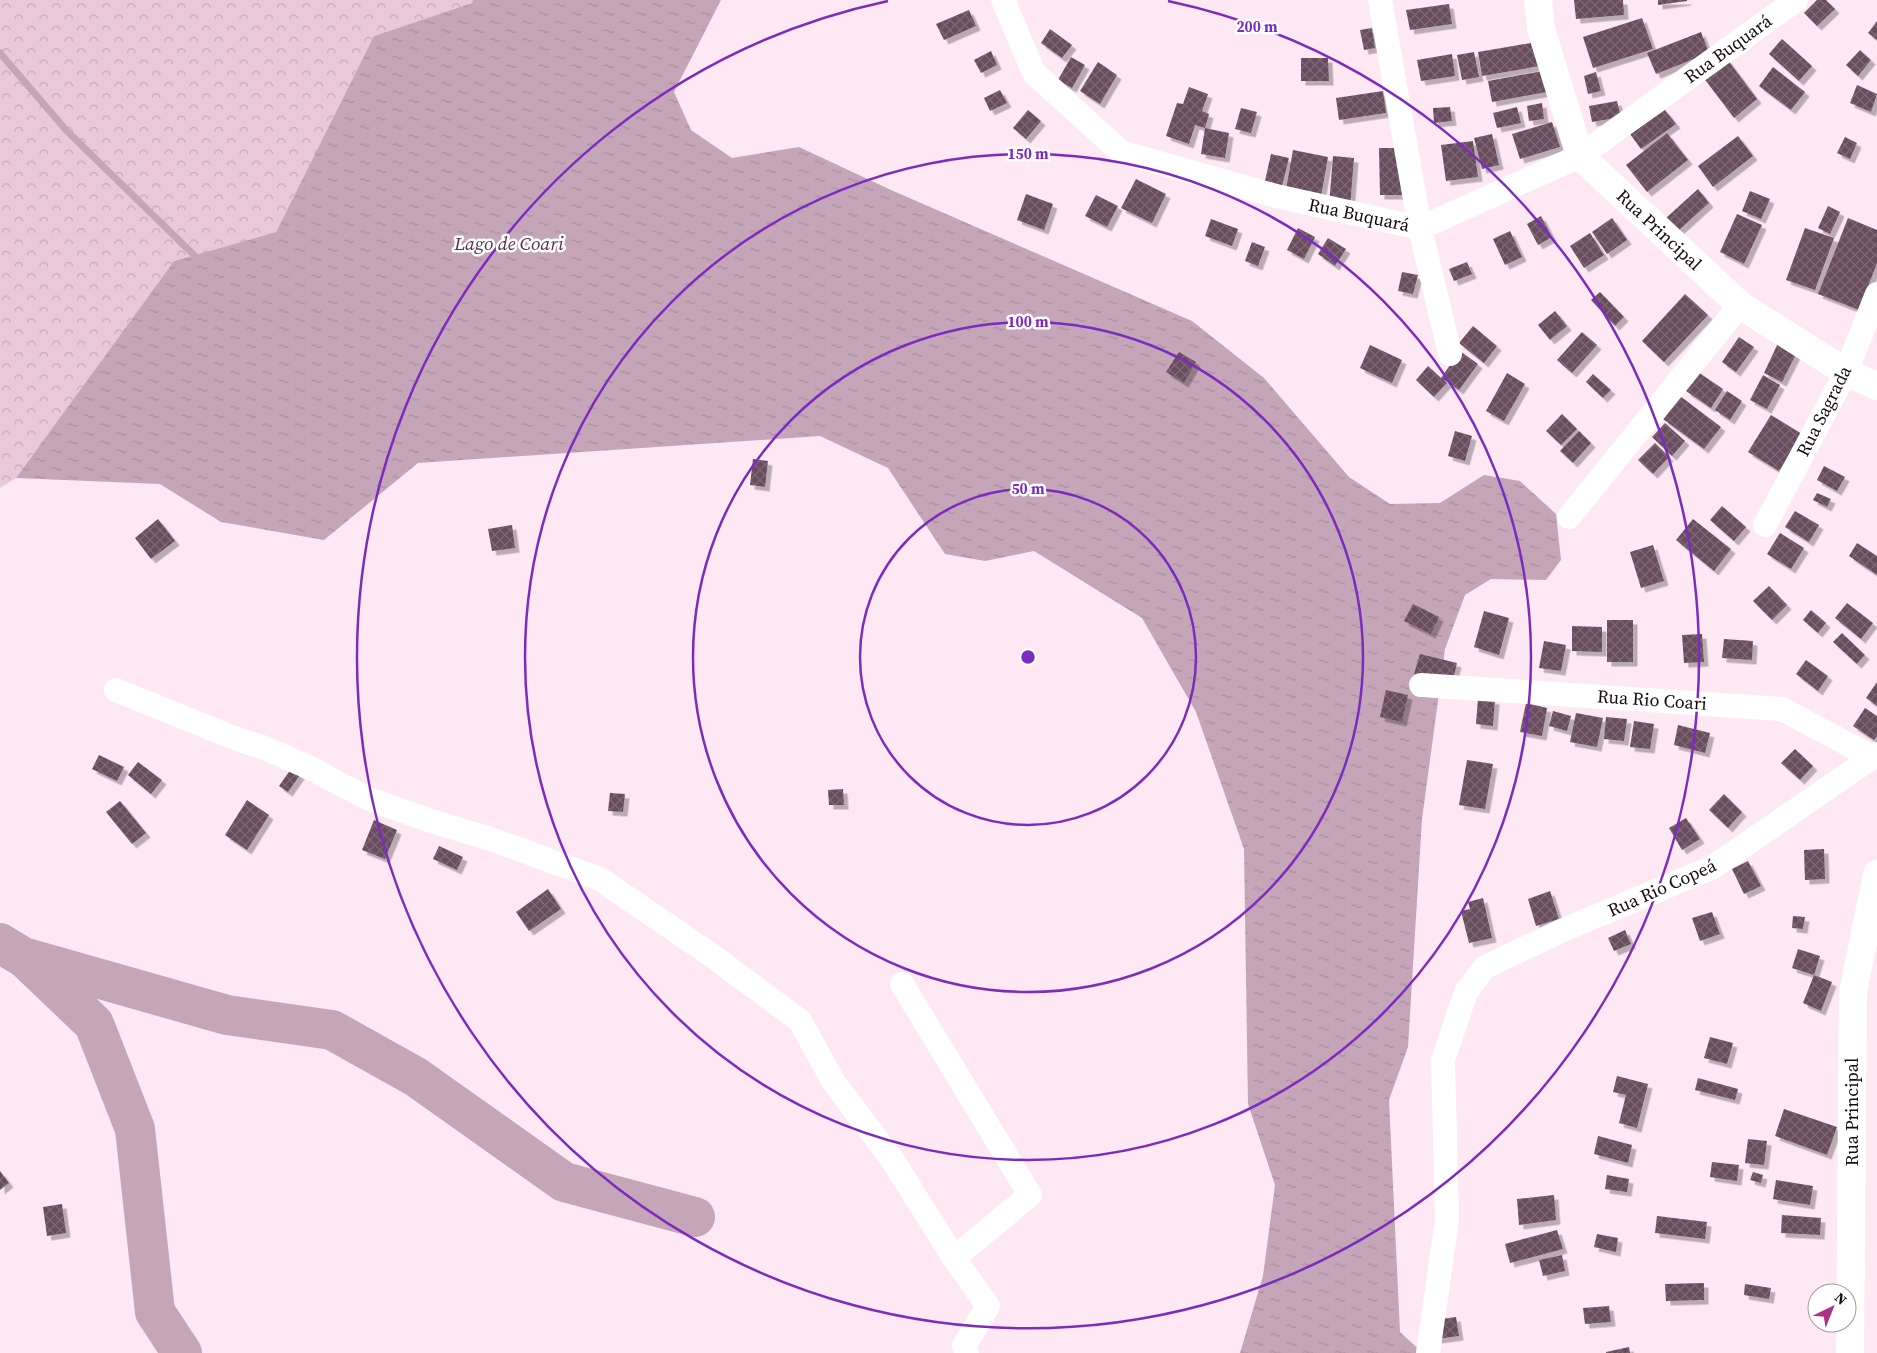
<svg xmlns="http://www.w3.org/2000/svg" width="1877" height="1353" font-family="'Source Serif 4',serif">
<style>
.forest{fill:url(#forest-crowns)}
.water{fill:url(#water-ripples)}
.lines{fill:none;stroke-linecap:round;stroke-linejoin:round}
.stream{stroke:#c5a6b8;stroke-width:7}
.river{stroke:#c5a6b8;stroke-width:40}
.building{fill:url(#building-cross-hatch);filter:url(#shadow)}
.street{stroke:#fff;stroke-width:24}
.secondary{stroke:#fff;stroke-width:28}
.ring{fill:none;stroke:#7b2cbf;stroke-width:2.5}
.labels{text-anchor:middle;stroke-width:5;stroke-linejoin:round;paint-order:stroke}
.street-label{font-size:18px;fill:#150a11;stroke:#fff}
.water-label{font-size:19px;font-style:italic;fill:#5a2f4a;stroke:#fff}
.centre{fill:#7b2cbf;stroke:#fff;stroke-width:2.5}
.ring-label{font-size:15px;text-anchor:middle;font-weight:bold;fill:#7b2cbf;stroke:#fff;stroke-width:5;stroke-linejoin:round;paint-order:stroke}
</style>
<defs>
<pattern id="forest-crowns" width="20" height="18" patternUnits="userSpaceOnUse" patternTransform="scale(1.25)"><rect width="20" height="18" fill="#e8c8da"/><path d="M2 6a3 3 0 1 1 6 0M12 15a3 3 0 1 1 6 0" fill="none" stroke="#c6aaba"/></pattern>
<pattern id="water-ripples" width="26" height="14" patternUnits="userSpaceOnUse" patternTransform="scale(1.25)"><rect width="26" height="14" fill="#c5a6b8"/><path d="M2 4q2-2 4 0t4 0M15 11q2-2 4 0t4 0" fill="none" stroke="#a88e9d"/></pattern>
<pattern id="building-cross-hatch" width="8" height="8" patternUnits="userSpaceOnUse" patternTransform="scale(1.25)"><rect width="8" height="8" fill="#694e5e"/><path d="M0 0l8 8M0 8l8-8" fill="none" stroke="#7d6874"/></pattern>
<filter id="shadow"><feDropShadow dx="4.5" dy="4.5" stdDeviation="0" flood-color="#0004"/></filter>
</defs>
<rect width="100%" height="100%" fill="#fde8f4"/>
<polygon class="forest" points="0,0 473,0 472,3 374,36 276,232 174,261 16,478 0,488"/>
<polygon class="water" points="473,0 721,0 674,92 691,130 732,158 799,147 891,190 1192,321 1264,378 1349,477 1390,504 1440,503 1484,475 1520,481 1556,514 1561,560 1546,580 1491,579 1465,595 1445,649 1422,819 1408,1047 1389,1100 1400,1332 1423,1353 1240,1353 1263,1276 1275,1185 1248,1104 1244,849 1196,712 1142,618 1034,551 985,561 945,554 888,468 820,436 418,463 324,540 221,522 160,484 16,478 174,261 276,232 374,36 472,3"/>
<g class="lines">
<polyline class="stream" points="0,53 66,130 201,262"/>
<g class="river">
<polyline points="0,943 23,957 227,1015 332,1030 416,1077 564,1182 695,1217"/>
<polyline points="27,960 94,1024 135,1129 155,1312 182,1353"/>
</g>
</g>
<g class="building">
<polygon points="1574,0 1623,0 1624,15 1576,19"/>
<polygon points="1658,0 1687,0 1687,1 1658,5"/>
<polygon points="1817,0 1826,0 1835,9 1817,26 1804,13"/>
<polygon points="1449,4 1452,24 1410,30 1406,10"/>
<polygon points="969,10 976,26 944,40 936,24"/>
<polygon points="1642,18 1653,49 1593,68 1583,37"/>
<polygon points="1877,21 1877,40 1868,33"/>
<polygon points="1372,28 1375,48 1364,50 1360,30"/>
<polygon points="1050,29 1072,45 1062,58 1041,43"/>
<polygon points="1701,32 1709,53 1656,74 1647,53"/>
<polygon points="1782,39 1812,66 1799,81 1769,54"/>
<polygon points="1537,42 1540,66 1482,76 1478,52"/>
<polygon points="1860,50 1871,60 1858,76 1846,65"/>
<polygon points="991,51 997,65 981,73 974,60"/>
<polygon points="1474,52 1479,77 1462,80 1457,55"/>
<polygon points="1452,54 1455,76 1421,81 1417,60"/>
<polygon points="1071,57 1085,65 1072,88 1058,80"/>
<polygon points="1301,58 1328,58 1329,81 1301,81"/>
<polygon points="1727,59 1757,99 1734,118 1703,77"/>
<polygon points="1098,62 1117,75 1100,104 1080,91"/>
<polygon points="1773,67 1805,92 1791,110 1759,86"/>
<polygon points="1543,71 1547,92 1492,102 1488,81"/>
<polygon points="1596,72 1601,91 1588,94 1584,76"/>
<polygon points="1857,85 1877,94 1871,112 1850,103"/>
<polygon points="1189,87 1208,94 1202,111 1209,114 1205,128 1195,125 1189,144 1166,136 1177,103 1183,104"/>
<polygon points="1000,90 1007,103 990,111 984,98"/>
<polygon points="1383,91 1386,113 1339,120 1336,98"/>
<polygon points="1617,101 1621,117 1592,122 1589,106"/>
<polygon points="1542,103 1544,119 1529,121 1527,106"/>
<polygon points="1450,107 1452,121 1434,123 1433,108"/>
<polygon points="1517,107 1521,123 1497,128 1493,113"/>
<polygon points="1241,108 1257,112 1251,133 1235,129"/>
<polygon points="1028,110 1041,121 1026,139 1013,128"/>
<polygon points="1665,110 1676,124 1641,149 1630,134"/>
<polygon points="1552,122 1560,147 1520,159 1512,134"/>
<polygon points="1205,128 1229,133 1225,158 1201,154"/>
<polygon points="1667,133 1688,160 1647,192 1626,165"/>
<polygon points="1492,134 1499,165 1482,169 1474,138"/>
<polygon points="1738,136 1753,156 1713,187 1698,166"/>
<polygon points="1845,137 1857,143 1850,159 1837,153"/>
<polygon points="1473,141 1478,177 1446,181 1441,145"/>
<polygon points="1379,148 1404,148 1404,195 1380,195"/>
<polygon points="1293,150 1328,157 1320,202 1285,195"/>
<polygon points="1271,154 1289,158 1280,194 1263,190"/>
<polygon points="1333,156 1354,158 1350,207 1329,205"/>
<polygon points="1136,179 1166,194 1152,223 1121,208"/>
<polygon points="1698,189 1709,203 1678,231 1666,218"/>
<polygon points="1750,191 1770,199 1761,219 1742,211"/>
<polygon points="1026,194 1053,204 1044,230 1017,220"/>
<polygon points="1096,195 1118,206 1107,227 1085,216"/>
<polygon points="1828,206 1840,212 1830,234 1818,228"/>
<polygon points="1737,214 1762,225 1744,264 1720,252"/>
<polygon points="1541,216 1552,237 1538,245 1527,224"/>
<polygon points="1612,218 1627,240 1607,254 1592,232"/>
<polygon points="1848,218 1877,230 1877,263 1859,310 1818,294"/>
<polygon points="1211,219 1238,229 1232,246 1205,236"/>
<polygon points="1298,228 1315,237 1304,259 1287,250"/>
<polygon points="1805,228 1834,238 1815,290 1786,280"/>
<polygon points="1510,231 1522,257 1505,265 1493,239"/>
<polygon points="1590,233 1604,255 1584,268 1570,246"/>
<polygon points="1328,238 1346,249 1335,266 1318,254"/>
<polygon points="1252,242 1265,247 1258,266 1245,261"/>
<polygon points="1467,262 1472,274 1454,281 1449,269"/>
<polygon points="1402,272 1418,275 1413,294 1398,291"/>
<polygon points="1600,292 1624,317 1615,326 1591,300"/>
<polygon points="1685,294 1708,315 1664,362 1642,341"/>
<polygon points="1555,311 1567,326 1550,340 1538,325"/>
<polygon points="1473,326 1497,346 1484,363 1459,343"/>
<polygon points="1582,332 1597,345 1572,373 1557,360"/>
<polygon points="1739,337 1754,347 1736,372 1722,362"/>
<polygon points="1779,341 1798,350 1782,382 1764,373"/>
<polygon points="1370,345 1402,360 1392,383 1360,368"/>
<polygon points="1460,351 1478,364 1459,390 1443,379 1447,383 1434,397 1416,380 1428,366 1441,378"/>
<polygon points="1179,352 1196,362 1184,383 1166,372"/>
<polygon points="1698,372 1723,389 1711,408 1686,391"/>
<polygon points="1507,373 1525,384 1504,421 1486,411"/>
<polygon points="1593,374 1611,390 1603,398 1586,382"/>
<polygon points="1763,375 1780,385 1767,409 1750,400"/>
<polygon points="1727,391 1742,401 1730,420 1715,410"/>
<polygon points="1680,396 1721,427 1704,449 1663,419"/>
<polygon points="1562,414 1577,429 1561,445 1546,431"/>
<polygon points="1771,415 1802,434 1779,471 1748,452"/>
<polygon points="1665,423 1685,441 1672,456 1652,437"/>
<polygon points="1455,431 1472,436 1465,461 1448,456"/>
<polygon points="1579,431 1591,443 1573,463 1560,451"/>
<polygon points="1655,443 1669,457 1653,474 1638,460"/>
<polygon points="753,459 768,461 765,487 750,485"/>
<polygon points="1824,466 1845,477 1837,491 1817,480"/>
<polygon points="1817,493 1831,499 1827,507 1813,500"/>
<polygon points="1722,506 1746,527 1734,541 1710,520"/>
<polygon points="1795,511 1819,525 1809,542 1785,527"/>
<polygon points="158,519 175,541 151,559 135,538"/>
<polygon points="1693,519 1731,549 1714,571 1676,540"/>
<polygon points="512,525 515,548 492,551 488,529"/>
<polygon points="1780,533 1804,548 1791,569 1767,554"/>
<polygon points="1857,543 1877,556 1877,575 1849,556"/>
<polygon points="1653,545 1664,581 1641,588 1630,552"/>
<polygon points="1769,586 1787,605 1772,620 1753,601"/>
<polygon points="1847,603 1873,623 1861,639 1835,618"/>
<polygon points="1413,604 1439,617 1431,634 1404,621"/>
<polygon points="1811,610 1826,623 1818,633 1803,620"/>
<polygon points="1484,611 1509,618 1499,655 1474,647"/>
<rect x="1607" y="620" width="26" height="42"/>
<polygon points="1572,626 1602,627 1602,652 1572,651"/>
<polygon points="1842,633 1865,655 1857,664 1833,642"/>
<polygon points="1702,634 1704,662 1684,663 1682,635"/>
<polygon points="1724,639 1753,641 1752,660 1722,658"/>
<polygon points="1544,641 1566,645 1561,671 1539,668"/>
<polygon points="1420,654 1457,663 1452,684 1414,674"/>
<polygon points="1806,660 1828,676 1818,691 1796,674"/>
<polygon points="1877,682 1877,706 1866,698"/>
<polygon points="1386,690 1408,695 1402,722 1380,717"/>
<polygon points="1478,698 1495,700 1493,726 1476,724"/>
<polygon points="1526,703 1547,708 1542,736 1520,732"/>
<polygon points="1865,708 1877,716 1877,736 1874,740 1853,726"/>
<polygon points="1553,711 1571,716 1567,731 1549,726"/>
<polygon points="1576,713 1603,718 1597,747 1570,742"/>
<polygon points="1606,717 1627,719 1624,741 1604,739"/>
<polygon points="1634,721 1654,724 1650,749 1630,747"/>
<polygon points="1678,725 1710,733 1705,753 1674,745"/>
<polygon points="1795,749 1813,766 1800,780 1781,763"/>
<polygon points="99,755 124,767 117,781 92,769"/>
<polygon points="1467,760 1493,764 1485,809 1459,805"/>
<polygon points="138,762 162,780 151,794 128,775"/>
<polygon points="291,769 300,775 288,792 279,786"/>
<polygon points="843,789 844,805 829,805 828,790"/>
<polygon points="610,793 625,794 623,812 608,811"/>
<polygon points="1724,794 1742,812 1728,828 1709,810"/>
<polygon points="247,800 269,815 247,850 225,835"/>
<polygon points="120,801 146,833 132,844 106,812"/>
<polygon points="1686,818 1700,839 1682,850 1669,828"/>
<polygon points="374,820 397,830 385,859 362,850"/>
<polygon points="439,846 463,857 457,870 433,859"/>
<polygon points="1824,849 1825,879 1805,880 1804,850"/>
<polygon points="1748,861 1761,886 1744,894 1732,869"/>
<polygon points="548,889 561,909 529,931 516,912"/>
<polygon points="1550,891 1559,919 1536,926 1528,899"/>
<polygon points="1483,898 1492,938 1469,943 1461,911 1470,909 1468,902"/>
<polygon points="1712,912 1720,934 1700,941 1692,918"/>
<polygon points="1793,916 1805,917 1803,929 1792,928"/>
<polygon points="1625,930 1631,944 1614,951 1608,938"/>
<polygon points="1798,949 1820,956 1814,975 1832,982 1821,1011 1803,1003 1814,975 1792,968"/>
<polygon points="1710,1037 1733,1043 1727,1064 1704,1058"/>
<polygon points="1617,1076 1648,1084 1637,1128 1619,1123 1626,1095 1613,1092"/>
<polygon points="1698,1078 1738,1089 1735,1100 1695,1090"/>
<polygon points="1784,1109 1837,1127 1827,1155 1775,1136"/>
<polygon points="1598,1136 1632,1145 1628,1163 1594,1154"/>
<polygon points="1748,1139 1767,1141 1764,1165 1745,1163"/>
<polygon points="1712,1162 1739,1165 1737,1181 1710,1177"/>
<polygon points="0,1171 9,1183 0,1190"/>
<polygon points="1753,1172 1763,1175 1761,1183 1750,1180"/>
<polygon points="1607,1175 1629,1179 1627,1192 1605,1189"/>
<polygon points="1776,1180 1813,1186 1810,1205 1773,1199"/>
<polygon points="1554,1195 1556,1220 1519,1225 1517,1199"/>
<polygon points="62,1204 66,1233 47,1236 43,1207"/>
<polygon points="1782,1215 1821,1218 1820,1235 1781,1233"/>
<polygon points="1657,1216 1707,1222 1705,1239 1655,1233"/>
<polygon points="1557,1230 1563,1249 1510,1263 1505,1244"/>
<polygon points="1597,1234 1618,1238 1616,1252 1594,1247"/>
<polygon points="1562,1255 1565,1271 1543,1276 1539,1260"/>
<polygon points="1704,1283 1704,1300 1666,1301 1665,1284"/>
<polygon points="1745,1284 1771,1288 1769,1299 1744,1295"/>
<polygon points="1609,1306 1611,1322 1585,1324 1583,1308"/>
<polygon points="1456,1317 1459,1336 1437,1339 1434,1320"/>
<polygon points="1629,1347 1630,1353 1606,1353 1606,1352"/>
</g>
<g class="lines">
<g class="street">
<polyline points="1003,0 1034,73 1121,152 1276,196 1420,228 1580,156 1796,0"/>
<polyline points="1380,0 1420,228 1450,354"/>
<polyline points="1569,517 1740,305"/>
<polyline points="1765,525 1846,372 1877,294"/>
<polyline points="1421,685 1782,709 1872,757"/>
<polyline points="116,690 234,738 265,748 308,767 367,798 431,821 491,839 600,879 714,957 800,1021 833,1081 893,1161 954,1258 988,1306 964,1346 967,1353"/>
<polyline points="902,984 1030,1195 954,1258"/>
<polyline points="1428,1353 1447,1220 1443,1060 1466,992 1485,967 1561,931 1713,867 1877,754"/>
</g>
<g class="secondary">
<polyline points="1538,0 1541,29 1580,156 1740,305 1846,372 1877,386"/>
<polyline points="1850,1353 1853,992 1877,874"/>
</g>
</g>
<g class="ring">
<circle cx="1028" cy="657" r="168"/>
<circle cx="1028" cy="657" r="335"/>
<circle cx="1028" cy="657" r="503"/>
<path d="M1168 1A671 671 0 1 1 888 1"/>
</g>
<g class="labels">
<g class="street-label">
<text transform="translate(1728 49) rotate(-36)" y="6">Rua Buquará</text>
<text transform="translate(1359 215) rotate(12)" y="6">Rua Buquará</text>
<text transform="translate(1659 230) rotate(43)" y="6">Rua Principal</text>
<text transform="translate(1824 411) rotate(-63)" y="6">Rua Sagrada</text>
<text transform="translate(1652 700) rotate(4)" y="6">Rua Rio Coari</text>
<text transform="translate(1662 888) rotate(-24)" y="6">Rua Rio Copeá</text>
<text transform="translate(1852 1112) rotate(-90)" y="6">Rua Principal</text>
</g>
<g class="water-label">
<text x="509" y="250">Lago de Coari</text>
</g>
</g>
<circle cx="1028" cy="657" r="8" class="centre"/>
<g class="ring-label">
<text x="1257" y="32">200 m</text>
<text x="1028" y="159">150 m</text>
<text x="1028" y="327">100 m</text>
<text x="1028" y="494">50 m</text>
</g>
<g transform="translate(1832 1308) rotate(43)"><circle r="24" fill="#ffffff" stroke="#a19da0"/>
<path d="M0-4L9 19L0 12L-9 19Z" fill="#ac3285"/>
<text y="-8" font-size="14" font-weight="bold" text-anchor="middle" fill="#150a11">N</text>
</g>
</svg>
